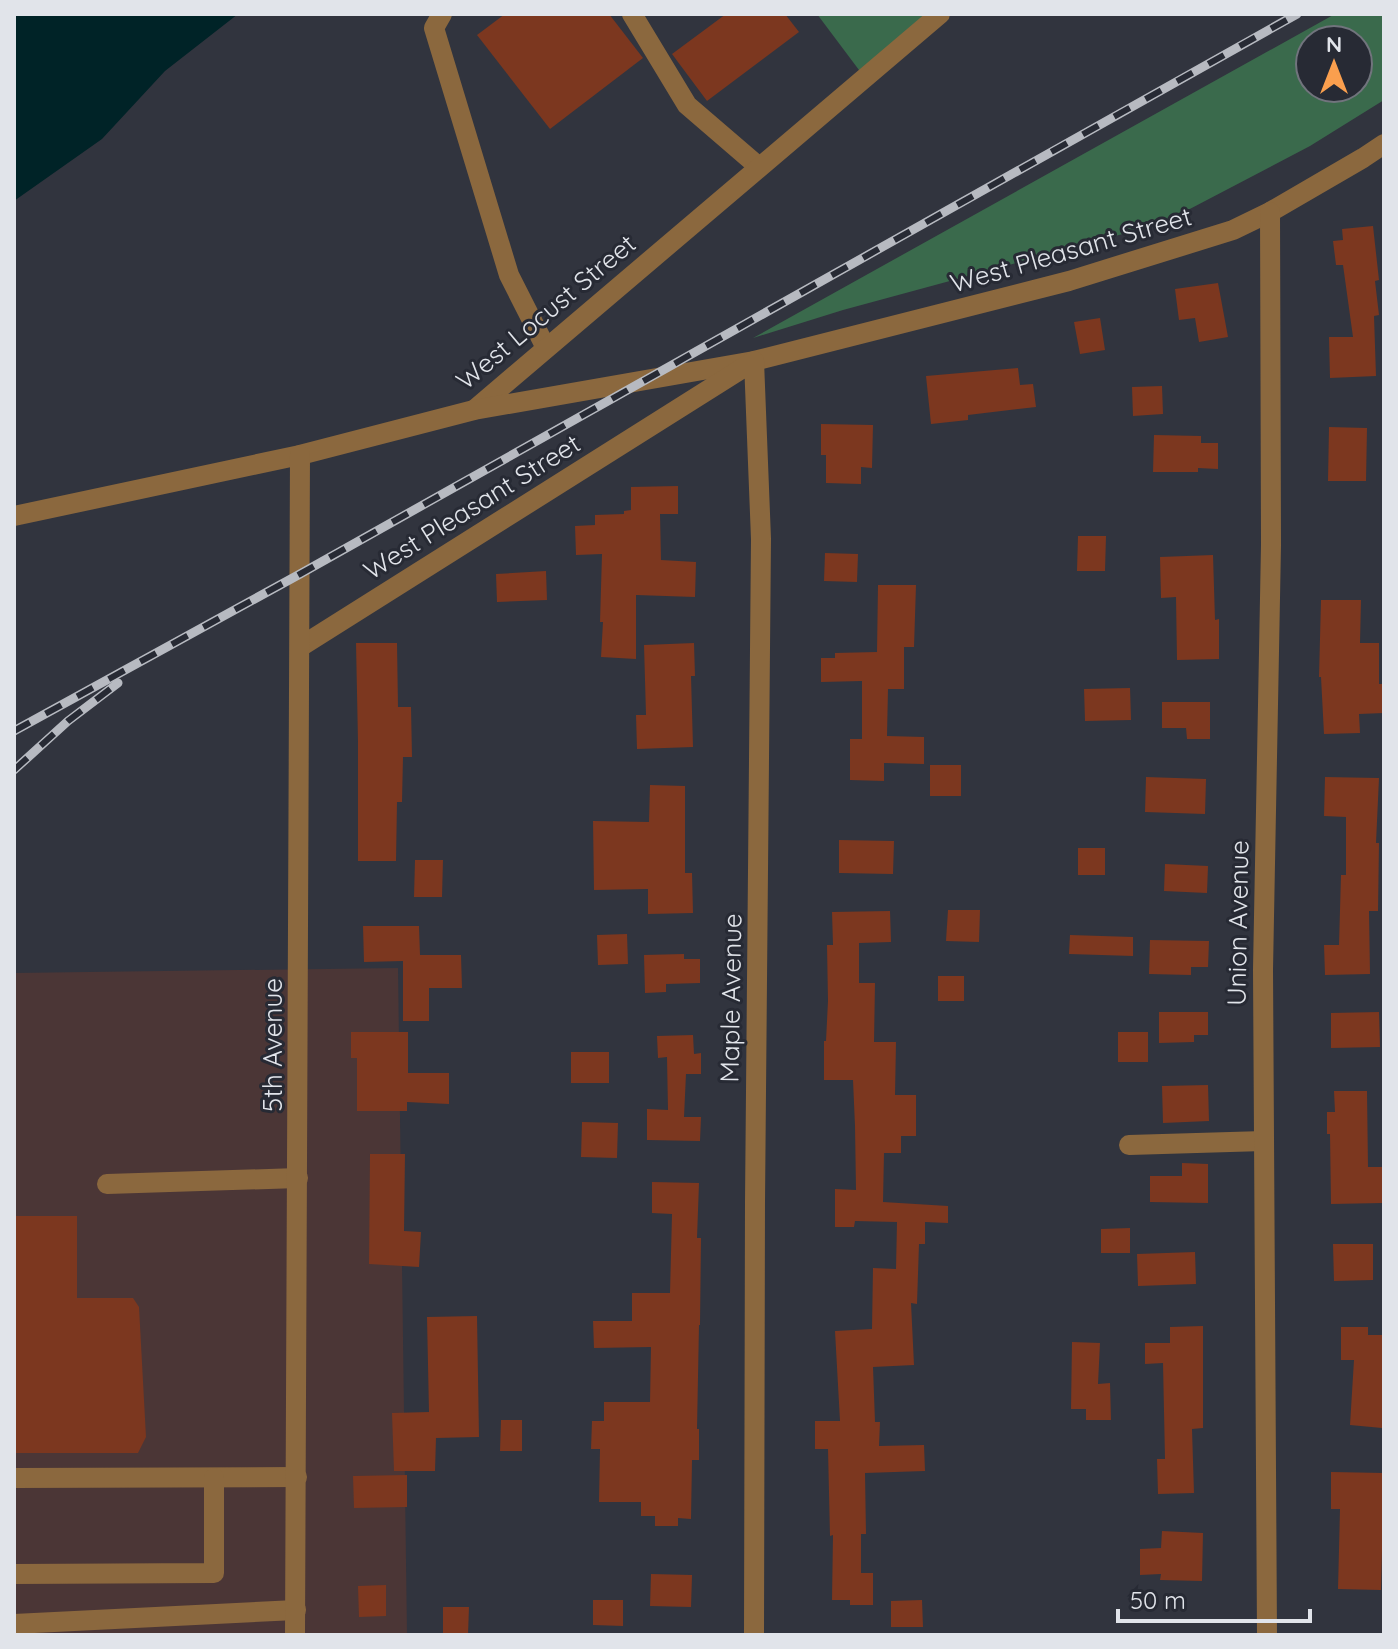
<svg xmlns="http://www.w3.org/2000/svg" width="1398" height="1649" font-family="Quicksand,sans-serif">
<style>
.industrial{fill:#4b3636}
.green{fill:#3a6a4c;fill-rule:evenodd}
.water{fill:#002327}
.building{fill:#7c371f}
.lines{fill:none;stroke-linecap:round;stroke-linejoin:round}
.minor{stroke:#8b683e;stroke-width:20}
.rail-casing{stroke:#b7bac1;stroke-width:9}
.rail{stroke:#272a34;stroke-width:6;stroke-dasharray:18;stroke-linecap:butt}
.labels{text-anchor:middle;stroke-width:6;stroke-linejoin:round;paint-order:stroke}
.street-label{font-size:26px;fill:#e1e4ea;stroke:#272a34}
</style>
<rect width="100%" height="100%" fill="#31343e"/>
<polygon class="industrial" points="398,968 407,1635 14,1635 14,973"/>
<g class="green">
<polygon points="817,14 945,14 865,78"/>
<path d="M1335,14H1384V100L1310,146L1163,223L843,310L753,338ZM1310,40H1358V88H1310Z"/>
</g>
<polygon class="water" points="14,14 238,14 165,71 102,139 14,201"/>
<g class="building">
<polygon points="505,14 609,14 643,58 550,129 477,35"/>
<polygon points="726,14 785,14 799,32 707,101 672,54"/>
<polygon points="1373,226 1379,280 1375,281 1379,315 1374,316 1376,376 1330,378 1329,337 1353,337 1343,265 1336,265 1333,241 1343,240 1342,229"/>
<polygon points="1218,283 1228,337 1199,342 1195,318 1179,320 1175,289"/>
<polygon points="1100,318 1105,350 1080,354 1074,322"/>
<polygon points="1018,368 1020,385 1033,384 1036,407 968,415 968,420 931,424 926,376"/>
<polygon points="1162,386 1163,414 1133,416 1132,387"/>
<polygon points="821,424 873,425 872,468 861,467 861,484 826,483 826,455 821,455"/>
<polygon points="1329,427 1367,428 1366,481 1328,481"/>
<polygon points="1154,435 1201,436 1201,443 1218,443 1218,469 1198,468 1198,472 1153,472"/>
<polygon points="678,486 678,514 660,514 661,560 696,562 695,597 636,595 636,659 601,657 603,622 600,622 602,554 576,555 575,526 595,525 595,515 624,514 624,511 631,510 631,487"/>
<polygon points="1078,536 1106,536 1105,571 1077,571"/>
<polygon points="825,553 858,554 857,582 824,581"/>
<polygon points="1213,555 1215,620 1219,619 1219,659 1177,660 1176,597 1161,598 1160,557"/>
<polygon points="546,571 547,600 497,602 496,574"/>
<polygon points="878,585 916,585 914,647 904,647 904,689 888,689 887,736 924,737 924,764 884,763 884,781 850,780 850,739 862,739 862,681 821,682 821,658 835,658 835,653 877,652"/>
<polygon points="1321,600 1361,600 1360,643 1379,643 1379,684 1384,684 1384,713 1359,714 1360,733 1324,734 1321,677 1319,677"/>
<polygon points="356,643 397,643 398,707 411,707 412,757 403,757 402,802 397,802 396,861 358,861 358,742"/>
<polygon points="694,643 695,676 691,676 693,747 637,749 636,715 646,715 644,645"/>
<polygon points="1130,688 1131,720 1085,721 1084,689"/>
<polygon points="1162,702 1210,702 1210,739 1187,739 1186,728 1162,728"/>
<rect x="930" y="765" width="31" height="31"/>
<polygon points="1146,777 1206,779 1205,814 1145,812"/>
<polygon points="1325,777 1379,778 1376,843 1379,843 1378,911 1369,911 1370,974 1325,975 1324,945 1339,945 1341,875 1346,875 1346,817 1324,816"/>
<polygon points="650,785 685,786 685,873 692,873 693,913 648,914 648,889 594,890 593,821 649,822"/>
<polygon points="839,840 894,841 893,874 839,873"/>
<rect x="1078" y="848" width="27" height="27"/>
<polygon points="415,860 443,860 442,897 414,897"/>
<polygon points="1165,864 1208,866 1207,893 1164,891"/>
<polygon points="948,910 980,910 979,942 946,941"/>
<polygon points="890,911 891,942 859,943 859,983 875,983 874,1042 896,1042 895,1095 916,1095 916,1136 901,1136 901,1153 884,1153 883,1202 948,1206 948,1223 925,1222 925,1244 919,1244 917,1304 911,1303 914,1365 873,1367 875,1422 880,1422 879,1446 924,1445 925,1471 865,1473 866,1534 861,1534 861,1573 873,1573 873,1605 850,1605 850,1600 832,1600 833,1535 830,1536 828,1449 815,1449 815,1421 840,1421 835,1331 872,1329 873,1268 896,1269 897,1222 855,1221 854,1227 835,1227 835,1189 856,1190 855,1126 853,1080 824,1080 824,1041 826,1041 828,1001 827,945 833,945 832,912"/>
<polygon points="363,926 419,926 420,955 461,955 462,988 429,988 429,1021 403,1021 403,961 364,962"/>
<polygon points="627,934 628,964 598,965 597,935"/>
<polygon points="1070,935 1133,937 1133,956 1069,954"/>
<polygon points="1150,940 1209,941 1208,967 1191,967 1191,975 1149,974"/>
<polygon points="684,954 684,959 700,959 700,983 666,984 666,992 645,993 644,955"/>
<rect x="938" y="976" width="26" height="25"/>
<polygon points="1159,1012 1208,1012 1208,1035 1194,1035 1194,1042 1159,1043"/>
<polygon points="1379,1012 1380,1047 1331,1048 1331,1013"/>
<polygon points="351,1032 408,1032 408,1073 449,1073 449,1104 407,1102 407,1111 357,1111 357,1058 351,1058"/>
<rect x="1118" y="1032" width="30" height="30"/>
<polygon points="693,1035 694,1054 701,1053 701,1074 686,1074 684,1117 701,1117 700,1141 647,1140 647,1109 668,1110 667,1057 658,1058 657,1036"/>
<rect x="571" y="1052" width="38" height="31"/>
<polygon points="1208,1085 1209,1121 1163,1123 1162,1086"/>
<polygon points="1334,1091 1367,1091 1368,1167 1382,1167 1383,1203 1331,1204 1330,1134 1327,1134 1327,1112 1335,1112"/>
<polygon points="582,1122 618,1123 617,1158 581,1157"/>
<polygon points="370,1154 405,1154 404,1231 421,1232 419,1267 369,1264"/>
<polygon points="1182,1163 1208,1164 1208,1203 1150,1202 1150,1176 1182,1176"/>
<polygon points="652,1182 699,1183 697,1238 701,1238 700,1325 699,1325 697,1429 699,1429 699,1460 692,1460 691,1519 678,1518 678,1526 655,1526 655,1516 641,1516 641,1502 599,1502 600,1449 591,1449 592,1421 604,1421 604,1402 650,1402 651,1347 594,1348 593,1321 632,1321 632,1293 670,1293 672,1214 652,1213"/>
<polygon points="14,1216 77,1216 77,1298 133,1298 139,1307 146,1437 138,1453 14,1453"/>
<polygon points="1130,1228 1130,1253 1101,1253 1101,1229"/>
<polygon points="1333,1244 1373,1244 1373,1280 1334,1281"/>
<polygon points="1195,1252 1196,1284 1138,1286 1137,1254"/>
<polygon points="477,1316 479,1437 436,1438 435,1471 394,1471 392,1413 429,1412 427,1317"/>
<polygon points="1203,1326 1203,1428 1192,1429 1194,1493 1158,1494 1157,1459 1165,1459 1163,1363 1145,1364 1145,1343 1170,1343 1170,1327"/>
<polygon points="1341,1327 1368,1327 1368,1335 1383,1335 1384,1405 1382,1428 1350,1425 1354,1360 1341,1360"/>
<polygon points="1072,1342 1100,1343 1098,1384 1110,1383 1111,1420 1086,1420 1086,1409 1071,1409"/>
<polygon points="501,1420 522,1420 522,1451 500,1451"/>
<polygon points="1331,1472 1384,1473 1381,1590 1338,1589 1340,1509 1331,1509"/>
<polygon points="407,1475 407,1507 354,1508 353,1476"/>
<polygon points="1162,1531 1203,1533 1202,1581 1160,1580 1161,1574 1140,1575 1140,1549 1161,1548"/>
<polygon points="651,1574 692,1575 691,1607 650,1606"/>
<polygon points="386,1585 386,1616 359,1617 358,1586"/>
<polygon points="593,1600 623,1600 623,1626 593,1625"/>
<polygon points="922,1600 923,1627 891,1627 891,1601"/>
<polygon points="443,1607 469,1607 468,1635 443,1635"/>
</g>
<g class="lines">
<g class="minor">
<polyline points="442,14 434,28 509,275 546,348"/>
<polyline points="632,14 687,105 759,167"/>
<polyline points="474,410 940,14"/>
<polyline points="14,516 300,455 474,410 754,361 1069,281 1233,230 1270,212 1363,158 1384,144"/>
<polyline points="300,647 754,361 761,539 755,1202 754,1635"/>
<polyline points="1129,1145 1264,1141"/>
<polyline points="107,1184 298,1178"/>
<polyline points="14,1478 297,1477"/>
<polyline points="14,1574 214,1573 214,1478"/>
<polyline points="14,1624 296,1610"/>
<polyline points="295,1635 300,455"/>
<polyline points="1267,1635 1263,970 1271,545 1270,212"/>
</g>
<defs>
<g id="rail">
<polyline points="14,731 300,574 1297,14"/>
<polyline points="14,770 68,721 118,683"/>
</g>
</defs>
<use href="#rail" class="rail-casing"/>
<use href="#rail" class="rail"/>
</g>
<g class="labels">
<g class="street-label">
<text transform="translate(1071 250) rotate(-16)" y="9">West Pleasant Street</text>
<text transform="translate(546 312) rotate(-40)" y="9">West Locust Street</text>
<text transform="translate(472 507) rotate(-32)" y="9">West Pleasant Street</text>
<text transform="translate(1238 923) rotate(-89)" y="9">Union Avenue</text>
<text transform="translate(731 998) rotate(-89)" y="9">Maple Avenue</text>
<text transform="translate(273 1045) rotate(-90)" y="9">5th Avenue</text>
</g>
</g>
<rect width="1398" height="1649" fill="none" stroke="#e1e4ea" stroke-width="32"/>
<g transform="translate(1334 64)"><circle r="38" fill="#272a34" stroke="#71747d" stroke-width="2"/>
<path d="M0-6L14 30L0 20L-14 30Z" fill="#fa9f4e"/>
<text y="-12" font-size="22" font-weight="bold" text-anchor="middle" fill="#e1e4ea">N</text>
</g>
<path d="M1118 1609v12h192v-12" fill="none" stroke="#e1e4ea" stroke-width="4"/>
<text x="1130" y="1609" font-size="24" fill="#e1e4ea" stroke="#272a34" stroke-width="6" paint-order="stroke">50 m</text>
</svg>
